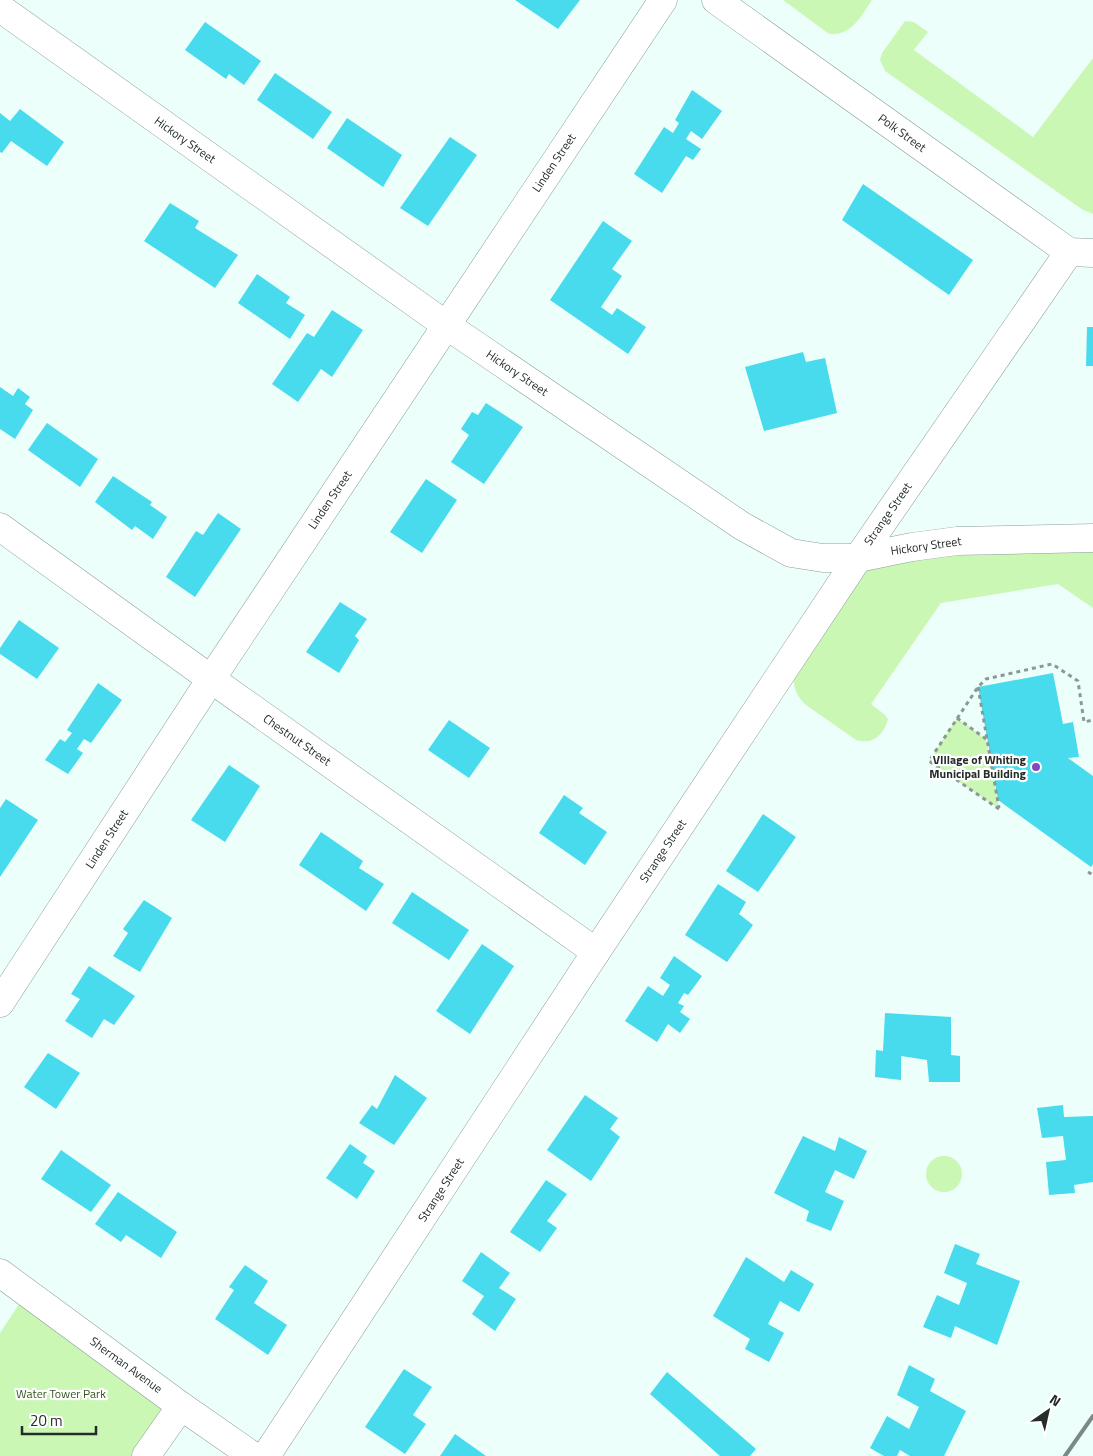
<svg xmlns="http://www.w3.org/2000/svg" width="1093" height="1456" font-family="'Titillium Web',sans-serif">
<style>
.green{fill:#cbf7b4}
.building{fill:#47dbed}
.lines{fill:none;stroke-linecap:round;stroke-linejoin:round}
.minor-casing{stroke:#8a9e9a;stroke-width:29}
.path{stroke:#8b9895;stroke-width:3;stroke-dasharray:4 4;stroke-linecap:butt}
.minor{stroke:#fff;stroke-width:28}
.rail{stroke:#7c8986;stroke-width:4}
.poi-dot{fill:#8149c0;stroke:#fff;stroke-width:2}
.labels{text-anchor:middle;stroke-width:4.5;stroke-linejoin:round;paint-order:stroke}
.street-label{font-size:12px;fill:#252d2b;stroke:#fff}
.poi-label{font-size:12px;font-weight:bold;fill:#252d2b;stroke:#fff;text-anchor:end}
.park-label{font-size:12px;fill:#34561e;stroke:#fff}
</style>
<rect width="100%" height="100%" fill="#edfffb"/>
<g class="green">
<path d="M783,0H872C861,16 852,36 829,34Z"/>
<polygon points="905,21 914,22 928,32 914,50 1033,137 1093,58 1093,214 1083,210 885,71 880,60 882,53"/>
<path d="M1093,550V608L1058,584L941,603L871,704L884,714L888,719C884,735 873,745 856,740L806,705C796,696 793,687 794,674L859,576L879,564L949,556Z"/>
<polygon points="957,718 986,739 999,809 929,761"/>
<circle cx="944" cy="1174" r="18"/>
<polygon points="27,1292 181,1406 146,1456 0,1456 0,1333"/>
</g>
<g class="building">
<polygon points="515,0 580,0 558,29"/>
<polygon points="205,22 261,61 244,85 229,74 226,79 185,50"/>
<polygon points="275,73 332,112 313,139 257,100"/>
<polygon points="692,90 722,111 702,139 691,131 686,139 701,149 693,160 686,156 662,193 634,174 664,127 673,133 679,123 675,120"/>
<polygon points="20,109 64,142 47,166 11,141 2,153 0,152 0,113 10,121"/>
<polygon points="347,118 402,155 383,187 327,148"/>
<polygon points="450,137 477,155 428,226 400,208"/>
<polygon points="863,184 973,260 949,295 842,220"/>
<polygon points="170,203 199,221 195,228 238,255 215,288 144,241"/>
<polygon points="603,221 632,241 612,269 622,276 601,307 612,315 617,308 646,327 628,354 550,300"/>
<polygon points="257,274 290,297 286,303 305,315 290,339 238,303"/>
<polygon points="332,310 363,330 332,377 321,369 298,402 272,384 307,333 314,337"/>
<polygon points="1087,327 1093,327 1093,366 1086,366"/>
<polygon points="803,352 806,362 825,358 837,413 764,431 745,367"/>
<polygon points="0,387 13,396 18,388 30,397 25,404 33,410 15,439 0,429"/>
<polygon points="486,403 523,427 484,484 451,462 469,435 461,429 472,412 478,415"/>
<polygon points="47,423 98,459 80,487 28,450"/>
<polygon points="113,476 152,502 150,505 167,517 153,539 135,526 132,530 95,502"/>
<polygon points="426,479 457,500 422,553 390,532"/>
<polygon points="218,513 241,529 195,597 166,577 196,531 203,535"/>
<polygon points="340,602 367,619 355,636 359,640 339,673 306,652"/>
<polygon points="19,620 59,648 37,679 0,654 0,648"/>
<polygon points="1053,673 1063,724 1073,722 1079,757 1068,758 1093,776 1093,864 1091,867 998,800 978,687"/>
<polygon points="98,683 122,700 91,743 84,739 77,749 83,753 68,774 45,760 60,739 65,742 72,733 67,730"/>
<polygon points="449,720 490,748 469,778 428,750"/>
<polygon points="229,765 260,786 225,842 191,820"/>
<polygon points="564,795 583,808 579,813 607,832 585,865 539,833"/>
<polygon points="6,799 38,820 0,877 0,808"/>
<polygon points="763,814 796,837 758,892 726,871"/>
<polygon points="321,832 363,861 359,868 384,884 366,911 299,865"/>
<polygon points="718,884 746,902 739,914 753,925 727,962 685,935"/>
<polygon points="412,892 469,930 449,960 392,923"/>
<polygon points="144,900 172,918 140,972 113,956 128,933 123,929"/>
<polygon points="482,944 514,966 470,1034 436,1011"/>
<polygon points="674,956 702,976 688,995 684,993 678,1003 684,1006 680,1012 690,1019 680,1033 668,1024 657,1042 625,1021 648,986 663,996 670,985 660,978"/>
<polygon points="89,966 135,996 114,1025 104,1019 92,1038 65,1021 80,999 71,994"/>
<polygon points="885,1013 951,1017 951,1055 960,1056 960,1082 929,1082 927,1060 901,1056 901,1080 875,1077 876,1050 883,1051"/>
<polygon points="48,1053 80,1073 56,1109 24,1087"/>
<polygon points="395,1075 427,1098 394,1145 359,1123 372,1105 377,1109"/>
<polygon points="585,1095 618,1118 610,1129 620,1137 591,1181 547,1150"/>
<polygon points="1063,1105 1064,1117 1093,1116 1093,1182 1074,1185 1075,1193 1049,1195 1046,1162 1066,1160 1063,1136 1042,1138 1037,1108"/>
<polygon points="803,1136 835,1151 839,1137 867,1151 854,1179 835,1170 825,1192 844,1201 831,1231 806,1221 809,1211 774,1193"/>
<polygon points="350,1144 367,1156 363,1163 375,1171 357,1199 326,1178"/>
<polygon points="61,1150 111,1185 91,1212 41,1179"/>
<polygon points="546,1180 567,1194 547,1221 557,1228 540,1252 510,1232"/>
<polygon points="118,1192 177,1232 161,1258 126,1235 121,1242 95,1224"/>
<polygon points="955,1244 980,1254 976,1264 1020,1281 997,1345 955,1326 951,1338 923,1327 937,1295 959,1305 967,1283 944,1273"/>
<polygon points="481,1252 510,1273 499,1288 516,1299 495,1331 472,1314 484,1296 462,1281"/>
<polygon points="746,1257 784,1282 791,1270 814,1284 799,1312 780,1301 768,1324 784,1333 769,1362 745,1349 750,1339 713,1316"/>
<polygon points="245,1265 268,1281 254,1303 287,1325 268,1355 215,1319 234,1290 229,1287"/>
<polygon points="909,1365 935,1379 930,1391 966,1411 944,1456 910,1456 900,1450 897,1456 884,1456 870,1448 887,1416 909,1429 919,1407 897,1395"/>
<polygon points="404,1369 432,1387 413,1415 426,1424 405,1454 365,1427"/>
<polygon points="667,1372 756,1449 750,1456 720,1456 650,1394"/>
<polygon points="455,1434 486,1456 440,1456"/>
</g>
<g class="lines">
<defs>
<g id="minor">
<polyline points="716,0 1069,252 1093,253"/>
<polyline points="0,8 446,325 742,526 791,553 823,558 858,558 912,547 957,541 1093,538"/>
<polyline points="0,527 211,679 596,952"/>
<polyline points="0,1003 211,679 663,0"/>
<polyline points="0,1273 181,1406 253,1456"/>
<polyline points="146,1456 181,1406"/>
<polyline points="266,1456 596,952 858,558 1069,252"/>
</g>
</defs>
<use href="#minor" class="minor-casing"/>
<g class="path">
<polyline points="978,687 999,808"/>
<polyline points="957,718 986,739"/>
<polyline points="999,809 929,761 978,687 986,679 1052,664 1078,681 1084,722 1093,720"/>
<polyline points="1088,872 1093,875"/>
</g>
<use href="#minor" class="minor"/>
<polyline class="rail" points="1065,1456 1093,1416"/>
</g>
<circle class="poi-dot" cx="1036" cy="767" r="5"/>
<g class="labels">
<g class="street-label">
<text transform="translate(902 133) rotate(36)" y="4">Polk Street</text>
<text transform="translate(185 140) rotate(35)" y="4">Hickory Street</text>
<text transform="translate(554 163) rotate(-56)" y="4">Linden Street</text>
<text transform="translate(517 373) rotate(34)" y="4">Hickory Street</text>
<text transform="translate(330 500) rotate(-56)" y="4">Linden Street</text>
<text transform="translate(888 514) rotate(-55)" y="4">Strange Street</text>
<text transform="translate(926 546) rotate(-8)" y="4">Hickory Street</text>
<text transform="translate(297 740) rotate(35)" y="4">Chestnut Street</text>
<text transform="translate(107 839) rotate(-57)" y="4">Linden Street</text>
<text transform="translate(663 851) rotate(-56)" y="4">Strange Street</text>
<text transform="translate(441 1190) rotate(-57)" y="4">Strange Street</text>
<text transform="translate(126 1365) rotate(36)" y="4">Sherman Avenue</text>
</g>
<g class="poi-label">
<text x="1026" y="764">VIllage of Whiting<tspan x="1026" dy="14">Municipal Building</tspan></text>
</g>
<g class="park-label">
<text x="61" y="1398">Water Tower Park</text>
</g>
</g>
<g transform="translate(1048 1411) rotate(34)" stroke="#ffffff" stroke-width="4" paint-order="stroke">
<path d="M0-4L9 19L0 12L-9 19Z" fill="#252d2b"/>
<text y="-8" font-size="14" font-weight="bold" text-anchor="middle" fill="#252d2b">N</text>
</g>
<path d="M22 1426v8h74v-8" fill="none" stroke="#252d2b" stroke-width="2.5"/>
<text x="30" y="1426" font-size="15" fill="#252d2b" stroke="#ffffff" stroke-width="4" paint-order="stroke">20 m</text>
</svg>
